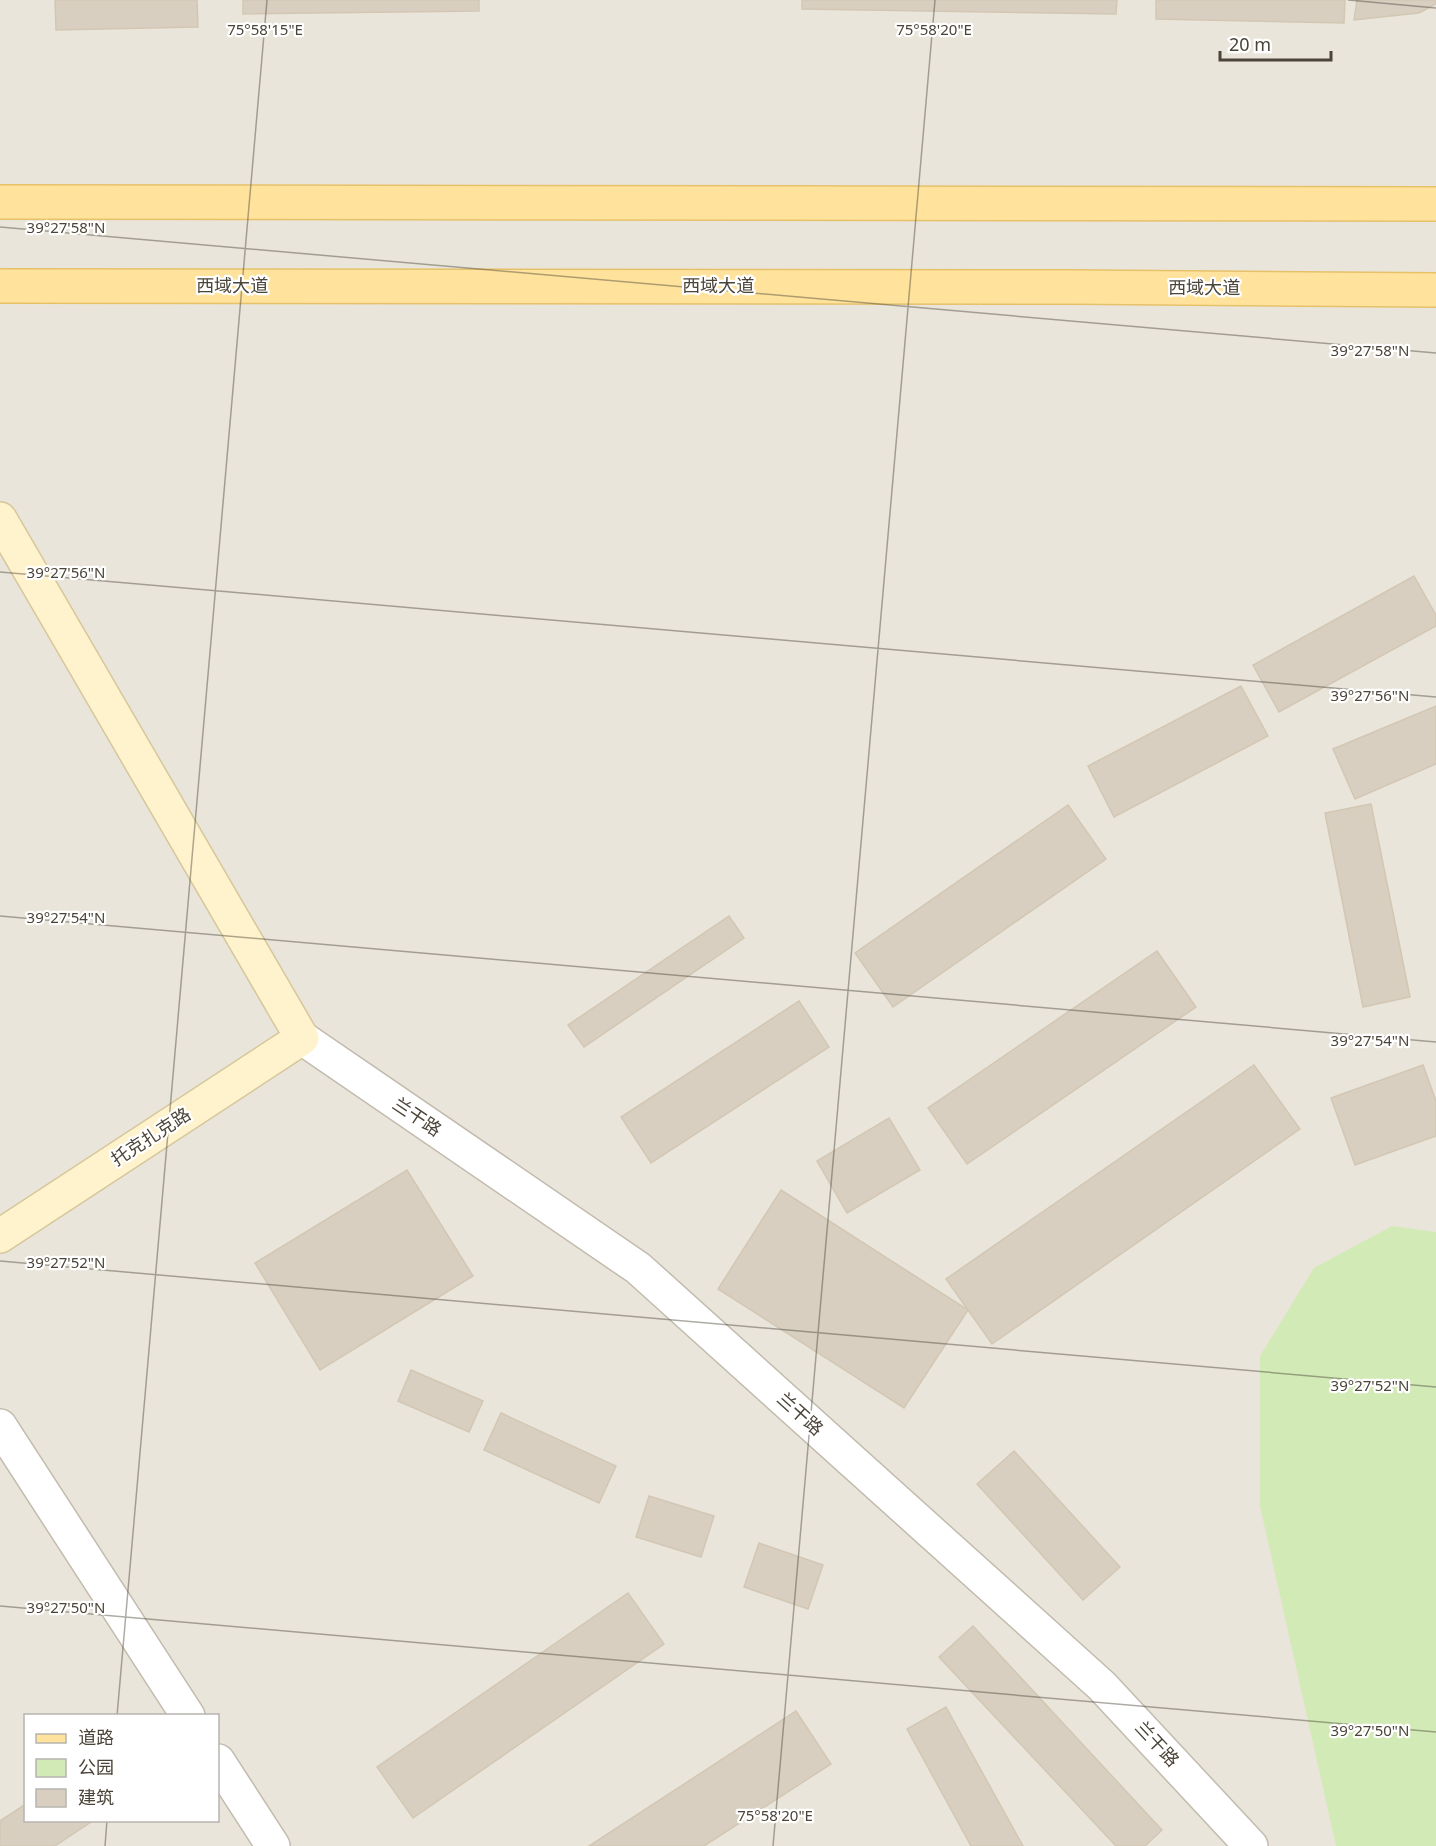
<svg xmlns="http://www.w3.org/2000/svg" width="1436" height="1846" font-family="'Noto Sans','Noto Sans SC',sans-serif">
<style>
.residential{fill:#eae5da;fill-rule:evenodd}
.green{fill:#d2eab5}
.building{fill:#d8cfc1;stroke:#d3c7b4;stroke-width:1.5}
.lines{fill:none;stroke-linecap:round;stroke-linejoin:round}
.street-casing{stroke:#c2bbae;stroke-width:36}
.secondary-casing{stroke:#d6c79b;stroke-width:36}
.primary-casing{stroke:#e6c16a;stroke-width:36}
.street{stroke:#fff;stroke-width:33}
.secondary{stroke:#fff3cd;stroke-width:33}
.primary{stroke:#ffe39c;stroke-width:33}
.ticks{fill:none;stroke:#4b4439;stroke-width:1.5;stroke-opacity:0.45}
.labels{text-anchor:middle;stroke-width:4.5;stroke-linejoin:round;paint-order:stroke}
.street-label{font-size:18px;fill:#4b4439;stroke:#fff}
.ticks-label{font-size:15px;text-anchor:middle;fill:#4b4439;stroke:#fff;stroke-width:4.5;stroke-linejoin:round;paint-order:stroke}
</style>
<rect width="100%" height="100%" fill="#f6f3ec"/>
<path class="residential" d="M0,0H1436V1846H0ZM26,1716H218V1820H26Z"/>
<polygon class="green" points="1392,1226 1436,1232 1436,1846 1336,1846 1260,1506 1260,1356 1314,1268"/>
<g class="building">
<polygon points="55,0 197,0 198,27 56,30"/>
<polygon points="243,0 479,0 479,11 243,14"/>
<polygon points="802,0 1117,0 1116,14 802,9"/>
<polygon points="1156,0 1345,0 1344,23 1156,19"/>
<polygon points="1357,0 1436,0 1436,4 1419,13 1354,20"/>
<polygon points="1414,576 1436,615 1436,626 1279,712 1253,665"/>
<polygon points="1241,686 1268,736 1114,817 1088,766"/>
<polygon points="1436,706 1436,764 1355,799 1333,749"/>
<polygon points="1371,804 1410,997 1363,1007 1325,813"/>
<polygon points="1068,805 1106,859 893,1007 855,953"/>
<polygon points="729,916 744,938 584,1047 568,1025"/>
<polygon points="1157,951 1196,1007 967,1164 928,1108"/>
<polygon points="799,1001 829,1047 651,1163 621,1117"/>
<polygon points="1254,1065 1300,1129 992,1344 946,1279"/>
<polygon points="1423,1065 1436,1101 1436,1136 1355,1165 1331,1098"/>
<polygon points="889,1118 920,1170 847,1213 817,1161"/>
<polygon points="407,1170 473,1276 320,1370 255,1263"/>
<polygon points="781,1190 968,1310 904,1408 718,1289"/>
<polygon points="411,1370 483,1401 469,1432 398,1401"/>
<polygon points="501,1413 616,1466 599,1503 484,1450"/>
<polygon points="1014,1451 1120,1567 1083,1600 977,1484"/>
<polygon points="649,1496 714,1516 701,1557 636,1537"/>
<polygon points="759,1543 823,1565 808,1609 744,1587"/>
<polygon points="628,1593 664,1644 413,1818 377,1767"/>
<polygon points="973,1626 1162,1830 1145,1846 1116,1846 939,1657"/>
<polygon points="946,1707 1023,1846 971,1846 907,1729"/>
<polygon points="796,1711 831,1764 704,1846 589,1846"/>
<polygon points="26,1804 26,1820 94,1820 55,1846 0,1846 0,1821"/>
</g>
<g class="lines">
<defs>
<g id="street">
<polyline points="302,1038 638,1268 1102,1686 1251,1846"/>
<polyline points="0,1426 188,1716"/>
<polyline points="218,1761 273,1846"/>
</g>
<polyline id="secondary" points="0,519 302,1038 0,1236"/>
<g id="primary">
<polyline points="0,202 1436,204"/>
<polyline points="0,286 1073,287 1436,290"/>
</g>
</defs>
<use href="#street" class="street-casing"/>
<use href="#secondary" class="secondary-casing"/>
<use href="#primary" class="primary-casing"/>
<use href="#street" class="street"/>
<use href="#secondary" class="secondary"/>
<use href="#primary" class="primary"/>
</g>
<path class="ticks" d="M1348,0L1436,8M0,227L1436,353M0,572L1436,697M0,916L1436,1042M0,1261L1436,1387M0,1606L1436,1732M117,1716L267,0M105,1846L107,1820M773,1846L935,0"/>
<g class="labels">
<g class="street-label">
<text x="232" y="292">西域大道</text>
<text x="718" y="292">西域大道</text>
<text x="1204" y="294">西域大道</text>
<text transform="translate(417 1117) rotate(34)" y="6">兰干路</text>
<text transform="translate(151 1137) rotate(-33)" y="6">托克扎克路</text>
<text transform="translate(800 1414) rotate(42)" y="6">兰干路</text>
<text transform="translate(1157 1744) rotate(47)" y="6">兰干路</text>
</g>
</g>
<g class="ticks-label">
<text x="265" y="35">75°58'15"E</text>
<text x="934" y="35">75°58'20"E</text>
<text x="66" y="233">39°27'58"N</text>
<text x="1370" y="356">39°27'58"N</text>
<text x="66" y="578">39°27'56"N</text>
<text x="1370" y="701">39°27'56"N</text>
<text x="66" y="923">39°27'54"N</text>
<text x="1370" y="1046">39°27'54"N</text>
<text x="66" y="1268">39°27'52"N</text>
<text x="1370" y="1391">39°27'52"N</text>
<text x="66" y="1613">39°27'50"N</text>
<text x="1370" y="1736">39°27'50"N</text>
<text x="775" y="1821">75°58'20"E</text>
</g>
<rect x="24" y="1714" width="195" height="108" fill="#ffffff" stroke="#b7b4b0" stroke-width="1.5"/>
<rect x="36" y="1734" width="30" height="9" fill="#ffe39c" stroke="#b7b4b0" stroke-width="1.5"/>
<text x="78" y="1744" font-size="18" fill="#4b4439">道路</text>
<rect x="36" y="1759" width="30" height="18" fill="#d2eab5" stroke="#b7b4b0" stroke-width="1.5"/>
<text x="78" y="1774" font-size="18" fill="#4b4439">公园</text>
<rect x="36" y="1789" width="30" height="18" fill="#d8cfc1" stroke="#b7b4b0" stroke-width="1.5"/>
<text x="78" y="1804" font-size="18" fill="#4b4439">建筑</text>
<path d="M1220 51v9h111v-9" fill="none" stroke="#4b4439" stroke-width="3"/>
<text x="1229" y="51" font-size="18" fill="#4b4439" stroke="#ffffff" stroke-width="4.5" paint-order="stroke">20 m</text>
</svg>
